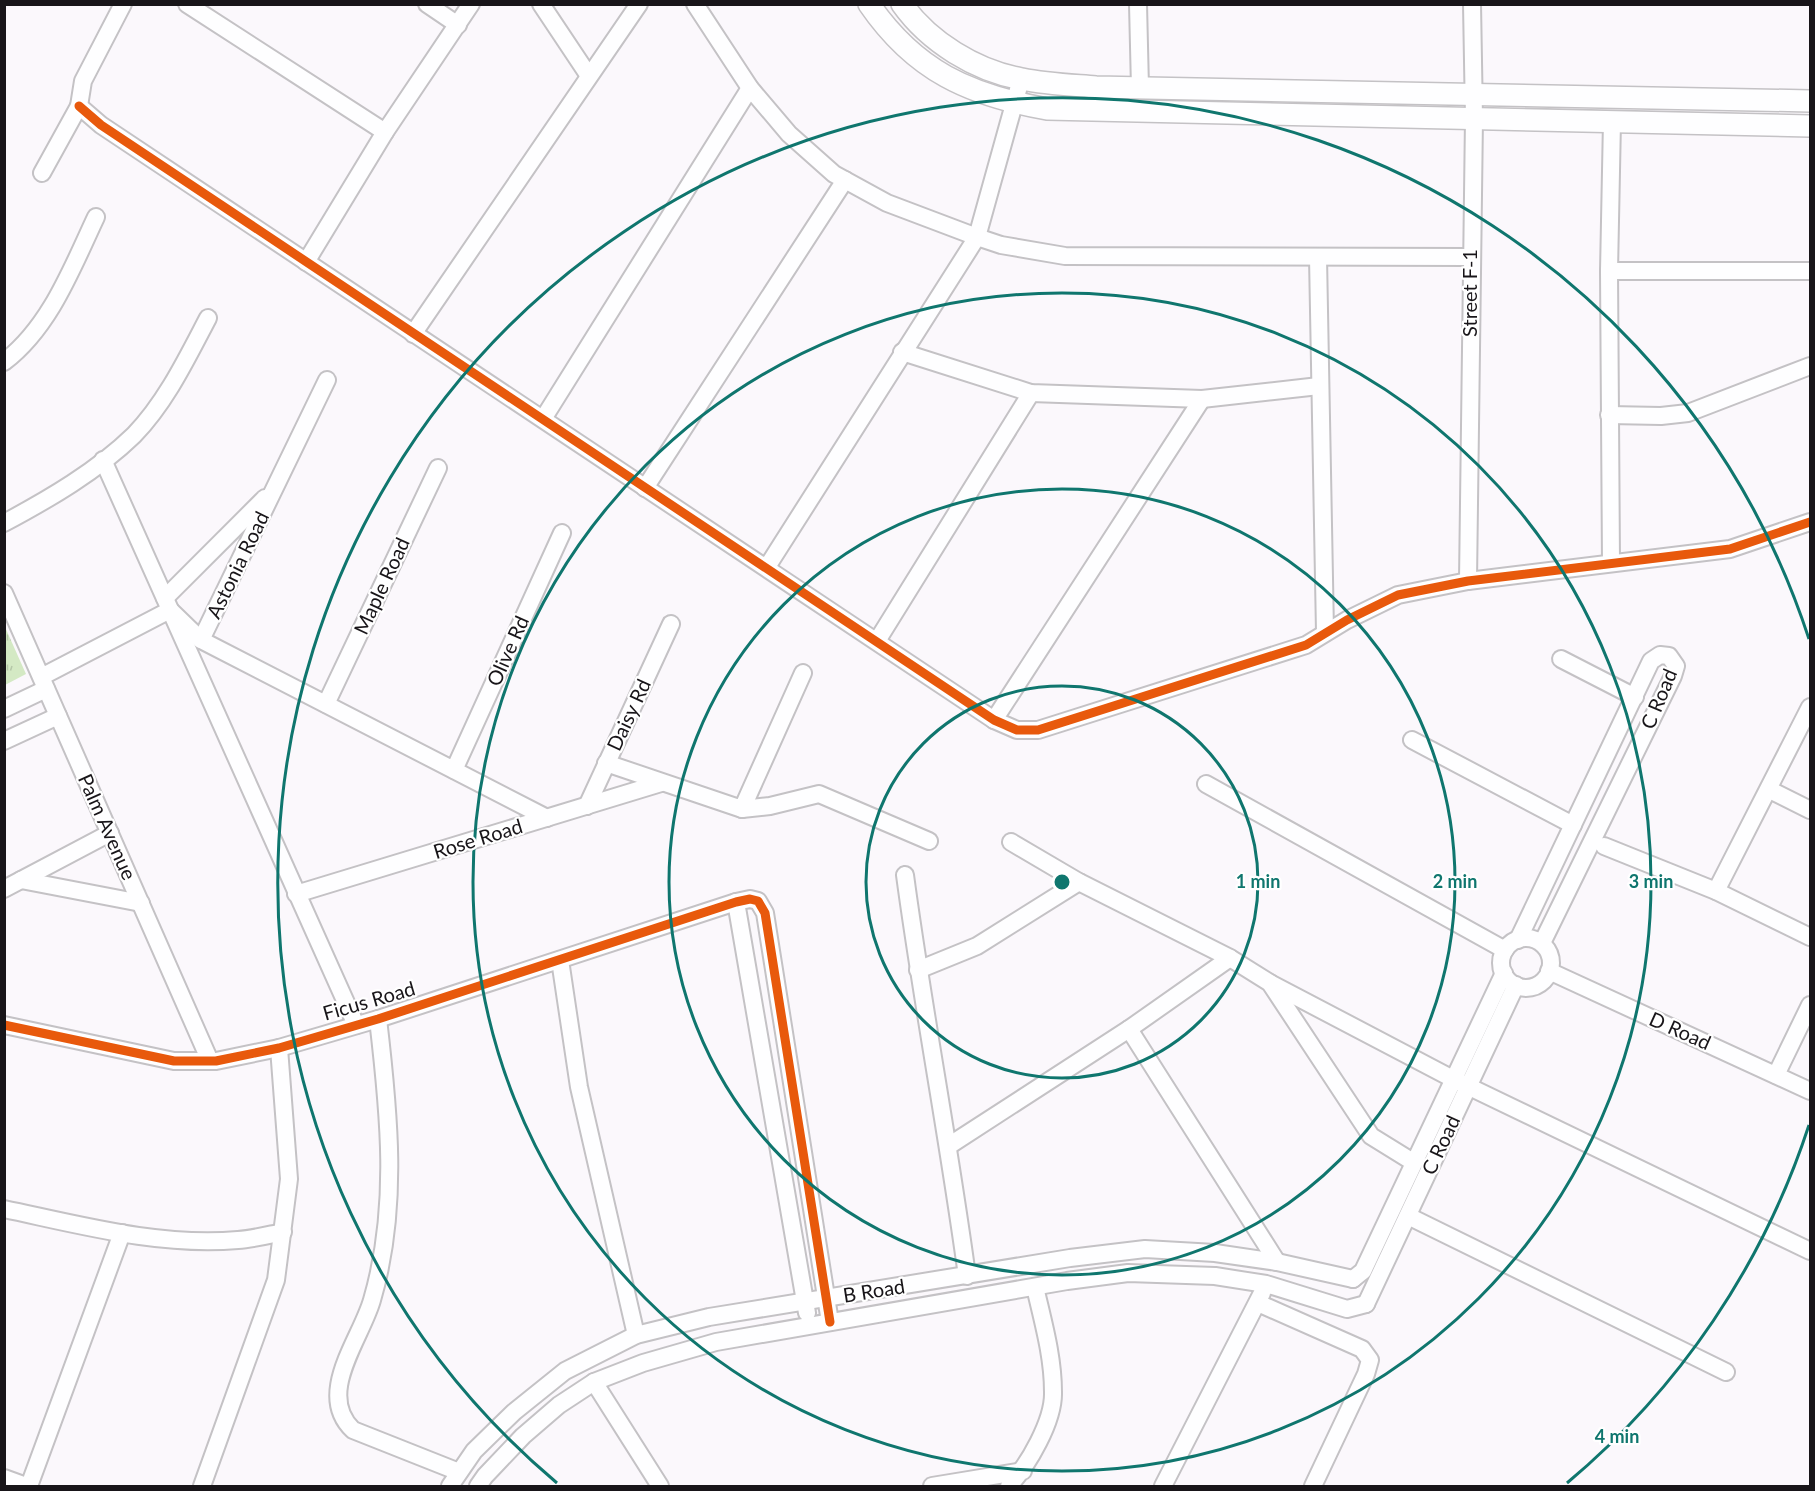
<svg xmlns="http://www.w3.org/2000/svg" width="1815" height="1491" font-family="Lato,sans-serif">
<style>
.park{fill:url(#park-tufts)}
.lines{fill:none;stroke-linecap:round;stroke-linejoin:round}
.minor-casing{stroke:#c4c2c5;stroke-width:20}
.tertiary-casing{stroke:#c4c2c5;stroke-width:24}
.minor{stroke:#fefeff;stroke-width:16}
.tertiary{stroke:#fefeff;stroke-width:21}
.cycleway-casing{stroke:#fff;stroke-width:13}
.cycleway{stroke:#e8590c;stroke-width:9}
.ring{fill:none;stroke:#0f766e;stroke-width:3}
.labels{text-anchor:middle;stroke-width:4.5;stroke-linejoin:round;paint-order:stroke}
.street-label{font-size:20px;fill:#181519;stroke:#fff}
.centre{fill:#0f766e;stroke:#fff;stroke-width:3}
.ring-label{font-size:18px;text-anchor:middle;font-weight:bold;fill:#0f766e;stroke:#fff;stroke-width:4.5;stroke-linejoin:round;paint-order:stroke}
</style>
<defs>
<pattern id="park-tufts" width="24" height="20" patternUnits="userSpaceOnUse" patternTransform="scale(1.5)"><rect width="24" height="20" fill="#d4e9c4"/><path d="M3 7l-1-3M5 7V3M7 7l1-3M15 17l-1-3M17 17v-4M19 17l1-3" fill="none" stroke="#b5c7a8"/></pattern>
</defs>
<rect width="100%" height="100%" fill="#fbf8fc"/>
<polygon class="park" points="5,627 26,674 5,685 4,685"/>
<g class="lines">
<defs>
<g id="minor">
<polyline points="187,4 385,132"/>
<polyline points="427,4 458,25"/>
<polyline points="541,4 589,76"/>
<polyline points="695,4 750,88 789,134 834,174 887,203 977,237 1001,245 1065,256 1470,257"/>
<polyline points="1138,4 1140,88"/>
<polyline points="79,106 101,125 994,720 1017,730 1038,730 1306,645 1347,620 1398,595 1468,581 1730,549 1810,522"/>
<polyline points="42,173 79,106 83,81 123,4"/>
<polyline points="1318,257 1325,632"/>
<polyline points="306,262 385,132 471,4"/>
<polyline points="1609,271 1810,271"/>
<polyline points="413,334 639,4"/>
<polyline points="902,352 1031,393 1202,399 1319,386"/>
<path d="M4,362C50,327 72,268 96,217"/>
<polyline points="1609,415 1661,416 1688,413 1810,366"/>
<polyline points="543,419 750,88"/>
<polyline points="103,460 356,1025"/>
<polyline points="645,488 845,180"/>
<path d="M4,523C49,499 97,471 134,435C166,402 187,358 208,318"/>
<polyline points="1611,563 1609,271 1612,121"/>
<polyline points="767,567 977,237 1021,79"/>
<polyline points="1468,581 1474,118 1472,4"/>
<polyline points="4,593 210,1061"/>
<polyline points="165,598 265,498"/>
<polyline points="201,640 327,380"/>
<polyline points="877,641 1031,393"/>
<polyline points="1561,659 1635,697"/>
<polyline points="43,676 170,610 201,640 547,818"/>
<polyline points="326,704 438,468"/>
<polyline points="4,709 46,689"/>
<polyline points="994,720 1202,399"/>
<polyline points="1412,740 1573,825"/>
<polyline points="4,741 58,716"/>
<polyline points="606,763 742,809 803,673"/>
<polyline points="454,770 562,533"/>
<polyline points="1206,784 1505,950"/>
<polyline points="1770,790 1810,810"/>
<polyline points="587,806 671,624"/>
<polyline points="742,809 770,806 819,794 929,841"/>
<polyline points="1011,842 1079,882 1230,958 1270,983 1371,1136 1413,1162"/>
<polyline points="1604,846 1716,891 1810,937"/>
<path d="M905,875C923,1009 949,1142 967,1276"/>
<polyline points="21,880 141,903"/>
<polyline points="4,889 110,833"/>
<polyline points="1716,891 1810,707"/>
<polyline points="296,894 661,783"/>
<polyline points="736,902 807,1313"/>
<circle cx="1526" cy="963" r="25"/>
<polyline points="1518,940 1651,661 1660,655 1669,656 1676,666 1673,676 1542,943"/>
<polyline points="560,960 579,1087 636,1335"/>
<polyline points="918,970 977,946 1079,882"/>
<polyline points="1549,971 1810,1091"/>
<polyline points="1270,983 1453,1079 1810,1251"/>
<path d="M378,1019C389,1112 399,1208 372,1300C361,1339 315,1394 353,1430L459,1472"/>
<polyline points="4,1025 174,1061 216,1061 279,1048 378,1019 736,902 750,899 758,901 765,913 830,1322"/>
<polyline points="1129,1029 1277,1262"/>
<polyline points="1776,1075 1810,1005"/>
<polyline points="950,1145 1129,1029 1230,958"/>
<path d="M4,1209C80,1225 160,1247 238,1240C253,1239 268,1235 283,1232"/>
<polyline points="1408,1216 1726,1372"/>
<polyline points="1353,1279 1363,1271 1504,973"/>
<polyline points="1258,1303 1362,1349 1370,1360 1366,1374 1313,1486"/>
<polyline points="1366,1304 1516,985"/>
<polyline points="594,1382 660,1486"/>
<polyline points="4,1478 26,1486"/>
<polyline points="29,1486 122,1233"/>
<polyline points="202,1486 276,1280 289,1179 279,1048"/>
<polyline points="450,1486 474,1451 514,1412 565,1371 636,1335 709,1317 1070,1258 1145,1249 1215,1253 1277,1262 1353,1279"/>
<polyline points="478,1486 485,1476 523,1436 559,1405 594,1382 643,1363 716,1342 1067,1281 1128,1273 1215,1276 1266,1284 1347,1309 1366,1304"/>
<polyline points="932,1486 1023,1471"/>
<path d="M1009,1486C1028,1465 1054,1421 1053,1392C1053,1356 1043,1322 1035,1287"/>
<polyline points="1163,1486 1262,1293"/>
</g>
<g id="tertiary">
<path d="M869,4C915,71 969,95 1047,109L1810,126"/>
<path d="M902,4C929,42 976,71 1022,79C1046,84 1072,85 1096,87L1810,101"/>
</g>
</defs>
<use href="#minor" class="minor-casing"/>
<use href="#tertiary" class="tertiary-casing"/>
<use href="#minor" class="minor"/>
<use href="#tertiary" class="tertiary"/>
<defs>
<g id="cycleway">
<polyline points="79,106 101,125 994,720 1017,730 1038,730 1306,645 1347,620 1398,595 1468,581 1730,549 1810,522"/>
<polyline points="4,1025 174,1061 216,1061 279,1048 378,1019 736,902 750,899 758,901 765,913 830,1322"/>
</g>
</defs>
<use href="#cycleway" class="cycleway-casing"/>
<use href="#cycleway" class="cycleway"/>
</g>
<g class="ring">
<circle cx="1062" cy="882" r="196"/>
<circle cx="1062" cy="882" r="393"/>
<circle cx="1062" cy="882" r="589"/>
<path d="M1809 1125A785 785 0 0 1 1567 1483M557 1483A785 785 0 1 1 1809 639"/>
</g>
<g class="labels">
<g class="street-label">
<text transform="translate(1470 293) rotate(-90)" y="7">Street F-1</text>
<text transform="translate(238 565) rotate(-64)" y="7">Astonia Road</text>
<text transform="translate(382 586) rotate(-65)" y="7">Maple Road</text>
<text transform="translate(508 651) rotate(-66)" y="7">Olive Rd</text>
<text transform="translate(1659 699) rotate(-67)" y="7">C Road</text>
<text transform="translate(629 715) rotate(-65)" y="7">Daisy Rd</text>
<text transform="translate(107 827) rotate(66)" y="7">Palm Avenue</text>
<text transform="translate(478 839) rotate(-17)" y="7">Rose Road</text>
<text transform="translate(369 1001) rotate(-16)" y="7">Ficus Road</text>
<text transform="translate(1680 1031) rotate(24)" y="7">D Road</text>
<text transform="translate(1441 1145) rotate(-65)" y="7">C Road</text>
<text transform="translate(874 1291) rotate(-9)" y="7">B Road</text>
</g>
</g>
<circle cx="1062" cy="882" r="9" class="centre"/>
<g class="ring-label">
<text x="1258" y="888">1 min</text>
<text x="1455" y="888">2 min</text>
<text x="1651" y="888">3 min</text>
<text x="1617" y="1443">4 min</text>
</g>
<rect width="1815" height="1491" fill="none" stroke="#181519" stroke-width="12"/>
</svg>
